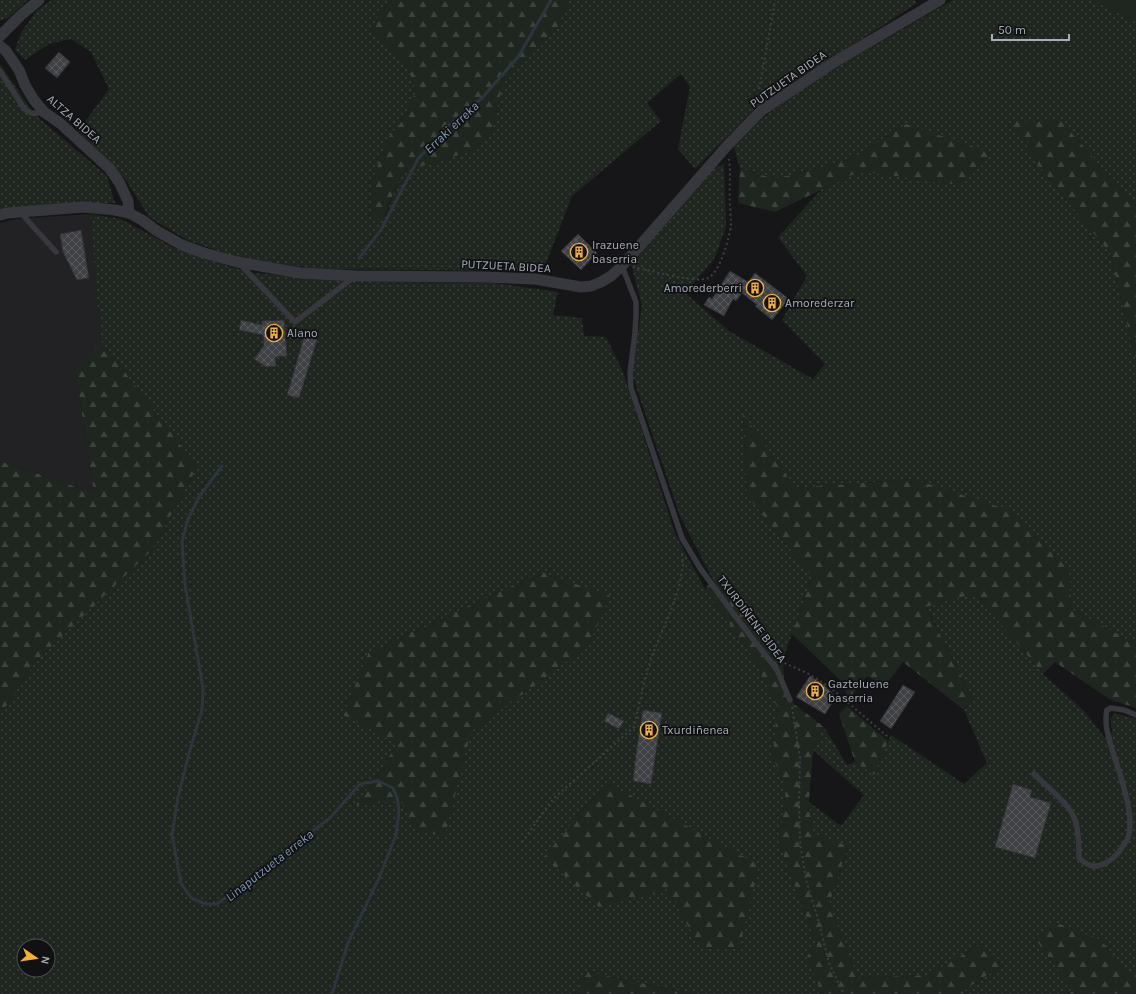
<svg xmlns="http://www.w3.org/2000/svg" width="1136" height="994" font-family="Karla,sans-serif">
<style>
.built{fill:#222225}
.grass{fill:url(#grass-dots);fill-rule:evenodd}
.forest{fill:url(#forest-firs)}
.garden{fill:#1e261f}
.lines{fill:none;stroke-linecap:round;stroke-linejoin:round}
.stream{stroke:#2c353c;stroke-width:3}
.building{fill:url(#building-cross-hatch);stroke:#303034}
.path{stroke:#3d3f44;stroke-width:2;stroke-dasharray:2 3;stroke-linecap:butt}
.lane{stroke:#37383d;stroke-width:5.5}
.street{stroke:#37383d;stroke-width:11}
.labels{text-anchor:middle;stroke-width:3.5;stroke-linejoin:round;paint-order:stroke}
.street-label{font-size:12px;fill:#a8adb8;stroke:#111113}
.poi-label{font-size:12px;fill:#a8adb8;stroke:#111113;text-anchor:start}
.water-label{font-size:13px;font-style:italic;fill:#7f9bb3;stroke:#111113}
</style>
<defs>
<pattern id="grass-dots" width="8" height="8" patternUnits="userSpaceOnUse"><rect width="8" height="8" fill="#1e261f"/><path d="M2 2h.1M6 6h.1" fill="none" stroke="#3c433d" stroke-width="1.8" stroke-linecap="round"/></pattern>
<pattern id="forest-firs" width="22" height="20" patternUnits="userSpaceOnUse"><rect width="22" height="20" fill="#1e261f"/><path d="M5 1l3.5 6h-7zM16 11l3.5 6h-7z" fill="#3c433d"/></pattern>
<pattern id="building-cross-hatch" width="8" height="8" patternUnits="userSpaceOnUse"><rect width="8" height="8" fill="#404145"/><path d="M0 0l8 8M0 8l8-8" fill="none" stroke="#595a5e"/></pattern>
</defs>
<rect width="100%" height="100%" fill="#161618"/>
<polygon class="built" points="90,214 101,341 75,367 94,493 0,461 0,223 16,219"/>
<g class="grass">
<polygon points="0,0 28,0 8,18 0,21"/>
<polygon points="52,0 391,0 371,28 407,65 416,91 404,119 388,138 385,217 402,172 469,152 491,135 503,84 558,27 569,0 915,0 917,3 755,109 695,169 678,149 690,87 681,74 647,103 661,121 572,196 543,271 315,269 233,256 187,240 149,217 126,180 78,131 109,89 91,52 71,39 49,44 25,60 15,50 21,33 37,10"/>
<polygon points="953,0 1094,0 1136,22 1136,206 1061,121 1039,166 1110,253 1136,360 1136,644 1071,609 1069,570 913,479 795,488 743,415 747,495 812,577 783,659 713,580 680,516 632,374 642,305 631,264 710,170 724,164 726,227 714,259 685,293 729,331 813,379 825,364 782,320 807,276 778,237 821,190 860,171 960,185 906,124 850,160 774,179 740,168 734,147 759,121 808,84"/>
<polygon points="0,64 34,114 107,176 115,203 11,207 0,209"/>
<path d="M90,214L121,219L176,249L231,267L254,273L376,282L494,283L558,292L553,315L582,318L584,336L606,337L623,372L675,534L705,589L750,653L777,706L773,757L786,789L779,843L817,946L807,956L822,994H695L588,972L574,994H0V715L36,661L152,550L197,467L101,341ZM24,946H48V970H24Z"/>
<polygon points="975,593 1043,674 1084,711 1105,738 1112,732 1110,719 1115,713 1136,719 1136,971 1125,971 1101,940 1036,940 1073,989 1065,994 964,994 963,991 1003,965 982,944 928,975 858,978 829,904 848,847 813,834 809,802 841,826 864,795 813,750 824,727 847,765 855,762 874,774 891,735 964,784 987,763 964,710 973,699 926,606"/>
</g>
<g class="forest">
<polygon points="391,0 569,0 558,27 503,84 491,135 469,152 402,172 384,217 373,220 372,180 388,138 404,119 416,91 407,65 371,28"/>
<polygon points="1061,121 1136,206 1136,360 1110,253 1039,166 1012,122"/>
<polygon points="906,124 992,153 960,185 860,171 775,212 738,203 740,168 774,179 850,160"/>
<polygon points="101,341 197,467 152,550 36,661 0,715 0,461 94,493 75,367"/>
<polygon points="743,414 795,488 913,479 1012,511 1069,570 1071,609 1136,644 1136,708 1109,699 1055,662 1043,674 975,593 926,607 973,699 964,710 903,662 885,686 867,676 849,699 840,680 792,634 812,577 747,495"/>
<polygon points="542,572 610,596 589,645 471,732 445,835 417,831 401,801 356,805 398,744 343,715 369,652"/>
<polygon points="713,580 783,659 784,680 794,704 824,727 813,750 809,802 813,834 848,846 829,904 858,978 928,975 982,944 1004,964 963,991 964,994 822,994 807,956 817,946 779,843 786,789 773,757 777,706 750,653 705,589"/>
<polygon points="847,706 888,741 874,775 855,762 839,714"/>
<polygon points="606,782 759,865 740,947 702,949 666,889 600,908 544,857"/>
<polygon points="1057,923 1101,940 1125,971 1136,971 1136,994 1065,994 1072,989 1036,940"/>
<polygon points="588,972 695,994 574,994"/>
</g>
<polygon class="garden" points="1094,0 1136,0 1136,22"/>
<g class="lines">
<g class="stream">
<polyline points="359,258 381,230 418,159 448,126 482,98 518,57 551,0"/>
<polyline points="222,466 199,497 188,519 182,541 185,585 203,688 202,710 190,750 178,797 172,835 181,883 191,898 205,904 217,904 330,818 360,784 378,781 393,788 397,797 399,811 396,835 379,878 348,943 332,994"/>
</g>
</g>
<g class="building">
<polygon points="59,52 70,62 57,78 45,68"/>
<polygon points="81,230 89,278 77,280 63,252 60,234"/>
<polygon points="578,234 597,253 581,270 561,251"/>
<polygon points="730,271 748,282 755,273 789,299 772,320 755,306 757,305 742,293 736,301 733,299 724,316 704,305 709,297 712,299"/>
<polygon points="241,320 262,325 262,321 284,320 287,356 275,357 276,366 266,367 254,359 264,345 263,335 239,330"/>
<polygon points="304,337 317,340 299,398 287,395"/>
<polygon points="810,676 824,685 836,697 825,714 796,697"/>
<polygon points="903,685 915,692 891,729 880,721"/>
<polygon points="643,710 662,713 651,784 633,781 637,747"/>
<polygon points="608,713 624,721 619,729 604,721"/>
<polygon points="1013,784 1032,790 1030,797 1051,803 1035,858 995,847"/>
</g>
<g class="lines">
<g class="path">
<polyline points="760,99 759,90 773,13 775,0"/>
<path d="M633,267C650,270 695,284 708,278C720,273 729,238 731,226C731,219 730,212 730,205C729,189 731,174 729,159"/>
<polyline points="780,661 809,674 831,688 888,737"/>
<polyline points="792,707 800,758 799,805 800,841 806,880 818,919 829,963 844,994"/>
<polyline points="522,842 553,799 634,727 645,679 652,656 671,610 679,587 683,565 682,554"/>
</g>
<g class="lane">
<path d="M0,71L23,107C30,115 34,114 44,112"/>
<polyline points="20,212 56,252"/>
<polyline points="239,263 295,322 354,277"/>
<polyline points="622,266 636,302 636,315 635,333 630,373 631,388 682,538 700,568 733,613 777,670 790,700"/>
<path d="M1034,774C1048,788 1071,804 1076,823C1079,834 1079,847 1079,858C1088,866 1094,869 1106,863C1113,859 1118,854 1123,846C1124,844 1127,841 1128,838C1136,815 1118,770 1111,746C1108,734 1104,723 1107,710L1111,708L1124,710L1136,715"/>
</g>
<g class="street">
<polyline points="0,36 21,15 39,0"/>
<polyline points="0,46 6,51 19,70 25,85 34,100 44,112 61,124 110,169 119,182 128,201 129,213"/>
<polyline points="0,215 7,213 84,207 115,210 129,213 142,220 157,231 182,245 204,253 237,262 301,273 356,276 483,277 535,279 581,287 591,286 601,282 611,276 622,266 726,147 761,111 833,63 940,0"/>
</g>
</g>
<defs>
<symbol id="building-ring" viewBox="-11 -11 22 22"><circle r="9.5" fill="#111113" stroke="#f2b134" stroke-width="1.5"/><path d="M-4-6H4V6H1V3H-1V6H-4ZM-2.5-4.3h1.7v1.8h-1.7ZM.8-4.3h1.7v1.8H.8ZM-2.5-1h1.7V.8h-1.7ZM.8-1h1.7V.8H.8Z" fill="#f2b134"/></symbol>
</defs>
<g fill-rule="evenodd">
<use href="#building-ring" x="569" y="242" width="20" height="20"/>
<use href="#building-ring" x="745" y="278" width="20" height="20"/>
<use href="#building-ring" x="762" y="293" width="20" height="20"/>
<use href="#building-ring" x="264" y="323" width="20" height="20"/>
<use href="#building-ring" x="805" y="681" width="20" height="20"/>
<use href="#building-ring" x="639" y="720" width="20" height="20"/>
</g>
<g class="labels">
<g class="street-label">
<text transform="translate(788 79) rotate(-35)" y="4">PUTZUETA BIDEA</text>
<text transform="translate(74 119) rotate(41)" y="4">ALTZA BIDEA</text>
<text transform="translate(506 266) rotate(3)" y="4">PUTZUETA BIDEA</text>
<text transform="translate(752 619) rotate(53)" y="4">TXURDIÑENE BIDEA</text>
</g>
<g class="poi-label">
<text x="592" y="249">Irazuene<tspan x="592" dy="14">baserria</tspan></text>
<text x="742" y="292" text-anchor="end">Amorederberri</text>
<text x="785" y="307">Amorederzar</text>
<text x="287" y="337">Alano</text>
<text x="828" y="688">Gazteluene<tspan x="828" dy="14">baserria</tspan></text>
<text x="662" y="734">Txurdiñenea</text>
</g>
<g class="water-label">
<text transform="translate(451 127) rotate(-43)" y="5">Erraki erreka</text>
<text transform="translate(269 865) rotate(-38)" y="5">Linaputzueta erreka</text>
</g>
</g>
<g transform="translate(36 958) rotate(103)"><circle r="19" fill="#111113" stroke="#4d4f55"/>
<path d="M0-3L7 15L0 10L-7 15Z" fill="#f2b134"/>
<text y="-6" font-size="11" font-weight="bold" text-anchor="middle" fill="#a8adb8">N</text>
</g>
<path d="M992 34v6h77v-6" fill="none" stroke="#a8adb8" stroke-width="2"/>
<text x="998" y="34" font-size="12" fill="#a8adb8" stroke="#111113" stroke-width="3" paint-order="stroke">50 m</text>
</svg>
